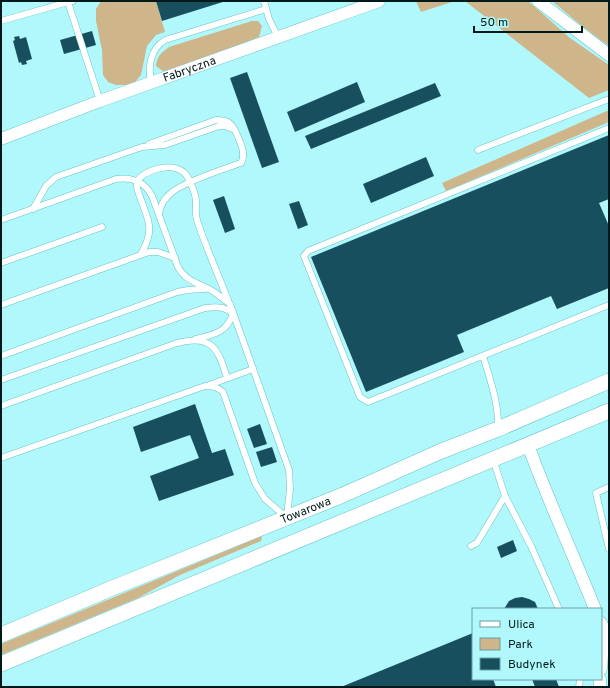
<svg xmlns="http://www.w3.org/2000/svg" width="610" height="688" font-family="Overpass,sans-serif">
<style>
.green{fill:#cfb58a}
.building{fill:#184f5e}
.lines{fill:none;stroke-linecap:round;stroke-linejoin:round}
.service-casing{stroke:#66c3c7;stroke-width:7}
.minor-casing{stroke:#66c3c7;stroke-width:13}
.tertiary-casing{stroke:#66c3c7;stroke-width:16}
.service{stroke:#fff;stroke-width:6}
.minor{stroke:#fff;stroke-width:12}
.tertiary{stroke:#fff;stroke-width:15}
.labels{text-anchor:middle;stroke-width:4;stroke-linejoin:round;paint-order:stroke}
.street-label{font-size:12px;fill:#00191b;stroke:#b0f8fb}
</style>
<rect width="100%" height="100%" fill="#b0f8fb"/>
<g class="green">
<polygon points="101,1 156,1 165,32 156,35 147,46 141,75 135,82 126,85 116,85 108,82 103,75 102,50 96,21 96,9"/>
<polygon points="416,1 455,1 421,12"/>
<polygon points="465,1 528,1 570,38 609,65 609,90 589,98"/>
<polygon points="552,1 609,1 609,46 582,26"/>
<path d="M252,21H258L262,26L259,37L173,70L163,71L156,66C157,56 161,53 169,47Z"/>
<polygon points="609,110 609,122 446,191 442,183"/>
<polygon points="262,536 261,541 180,575 138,598 1,655 1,644"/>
</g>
<g class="building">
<polygon points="156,1 226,1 162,21"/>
<polygon points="92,31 96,45 64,54 60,40"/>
<polygon points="19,36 20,39 26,37 32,59 26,61 27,64 22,65 21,62 19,63 13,41 15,40 14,37"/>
<polygon points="247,72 279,162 262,168 230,78"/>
<polygon points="357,82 365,102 295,132 287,112"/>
<polygon points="435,83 441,96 311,149 305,136"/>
<polygon points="609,135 609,199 599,203 609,226 609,288 557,309 551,296 457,335 464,352 366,392 311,257"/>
<polygon points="426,157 434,176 371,203 363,184"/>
<polygon points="224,196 235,229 225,233 213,200"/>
<polygon points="299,201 308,225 298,229 289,204"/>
<polygon points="195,404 212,453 225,449 234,475 159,501 150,476 199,458 190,435 141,452 133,427"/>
<polygon points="260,424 267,444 254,448 247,429"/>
<polygon points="272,447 277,462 261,467 256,452"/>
<polygon points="513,540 517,551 501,558 497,547"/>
<polygon points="522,597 529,599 535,602 538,609 504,609 509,601 515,598"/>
<polygon points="473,633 473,679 493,679 496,687 341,687"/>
<polygon points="532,679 556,679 559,687 535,687"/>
</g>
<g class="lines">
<defs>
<g id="service">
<polyline points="73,1 68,2 100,101"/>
<polyline points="264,1 269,19 278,37"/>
<polyline points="1,21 68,2"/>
<path d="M151,83C148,67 150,49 165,40L266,9"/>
<polyline points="609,128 308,251 304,256 360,397 368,402 609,305"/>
<path d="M149,144L216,120C225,120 230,121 234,129"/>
<polyline points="478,150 609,99"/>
<path d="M33,209L46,186L56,177L142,147L165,145L219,126H225L235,130C239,140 247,153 241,163C224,169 183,182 171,193C165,198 160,206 159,214"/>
<path d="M1,220L116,179C132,177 144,181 152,196L178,267C185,280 197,283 209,289C217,293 223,299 230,304L289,470L290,489L287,516"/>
<path d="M141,254C155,229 149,222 140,197C138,192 136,188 137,182C140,175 150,171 157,169C167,166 180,166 187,176C191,182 196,195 196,202C196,208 195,214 197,220C206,248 219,276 229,303"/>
<polyline points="1,263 102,227"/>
<polyline points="1,305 149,252 158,252 175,258"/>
<path d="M196,339C215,334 226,333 233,314"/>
<polyline points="1,356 177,292 188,290 205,289"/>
<path d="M483,356C490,379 499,404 498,429"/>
<path d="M1,380L205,308C215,307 224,306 232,313"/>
<polyline points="209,385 253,369"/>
<path d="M1,406L177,343C212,334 218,348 227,378"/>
<path d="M1,458L205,386C213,386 217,387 223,392L255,483L265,499L286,517"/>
<polyline points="493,459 505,496 531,546 559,609"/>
<polyline points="609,487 596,493 609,549"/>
<polyline points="471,546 477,543 505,496"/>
<polyline points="579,687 580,679"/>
</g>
<g id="minor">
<polyline points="538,1 609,55"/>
<path id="s1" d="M1,139L100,101L379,1"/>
<path d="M528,445C548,500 573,554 595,609"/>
<polyline points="601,623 604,629 601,669"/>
<polyline points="600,687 600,679"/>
</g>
<g id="tertiary">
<path id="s2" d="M1,635L110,589L343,495L439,452L498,429L609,381"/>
<polyline points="1,664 609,411"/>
</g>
</defs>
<use href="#service" class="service-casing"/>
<use href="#minor" class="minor-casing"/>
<use href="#tertiary" class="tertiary-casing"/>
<use href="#service" class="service"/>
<use href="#minor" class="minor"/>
<use href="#tertiary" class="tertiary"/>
</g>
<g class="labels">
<g class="street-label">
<text dy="4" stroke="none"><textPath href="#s1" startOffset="201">Fabryczna</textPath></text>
<text dy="4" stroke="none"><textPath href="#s2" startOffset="329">Towarowa</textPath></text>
</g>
</g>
<rect width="610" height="688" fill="none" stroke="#00191b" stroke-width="4"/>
<rect x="472" y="608" width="130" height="72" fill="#b0f8fb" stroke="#6a9fa1"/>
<rect x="480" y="621" width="20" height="6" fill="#ffffff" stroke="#6a9fa1"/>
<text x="508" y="628" font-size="12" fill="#00191b">Ulica</text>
<rect x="480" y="638" width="20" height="12" fill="#cfb58a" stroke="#6a9fa1"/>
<text x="508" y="648" font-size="12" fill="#00191b">Park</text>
<rect x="480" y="658" width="20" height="12" fill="#184f5e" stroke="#6a9fa1"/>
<text x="508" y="668" font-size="12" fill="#00191b">Budynek</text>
<path d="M474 26v6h108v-6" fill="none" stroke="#00191b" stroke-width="2"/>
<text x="480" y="26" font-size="12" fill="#00191b" stroke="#b0f8fb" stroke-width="3" paint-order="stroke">50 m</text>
</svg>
